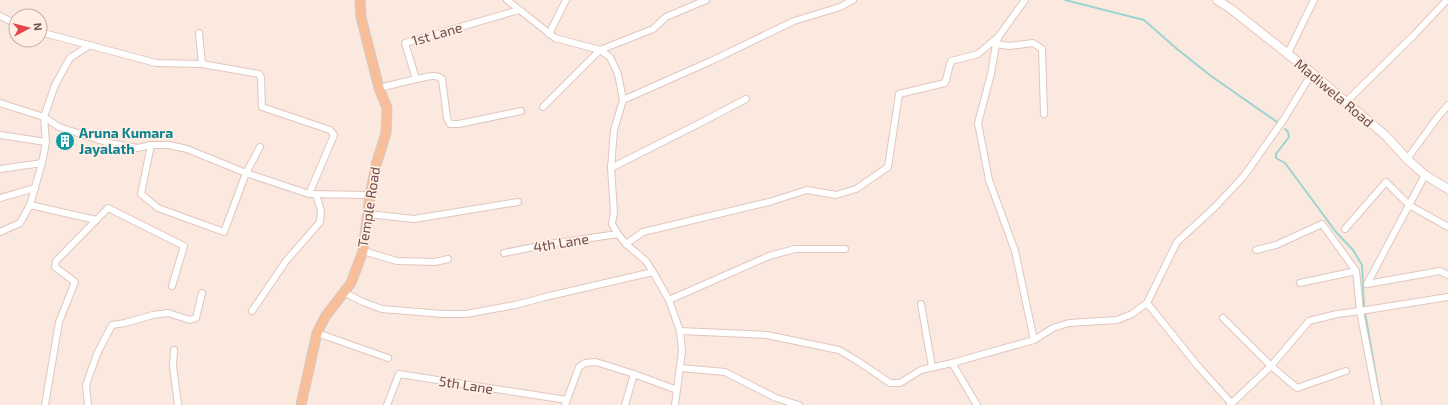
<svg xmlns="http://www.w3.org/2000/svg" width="1448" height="405" font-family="'Exo 2',sans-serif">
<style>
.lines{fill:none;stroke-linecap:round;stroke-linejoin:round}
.stream{stroke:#9cd4d0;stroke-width:2}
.minor-casing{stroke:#e0c6bf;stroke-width:8}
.secondary-casing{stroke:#e5c5bc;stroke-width:10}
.primary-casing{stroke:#d4cac8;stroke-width:11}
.minor{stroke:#fff;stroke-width:6}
.secondary{stroke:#fff;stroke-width:8}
.primary{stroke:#f8be99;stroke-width:9}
.labels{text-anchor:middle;stroke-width:3.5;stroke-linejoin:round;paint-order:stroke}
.street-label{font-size:14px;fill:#704d48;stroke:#feeee4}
.culture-label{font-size:14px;font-weight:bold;fill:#0d838f;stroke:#feeee4;text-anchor:start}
</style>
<rect width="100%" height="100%" fill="#fbe9df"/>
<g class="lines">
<g class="stream">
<polyline points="1065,0 1144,20 1177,49 1211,76 1280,124"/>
<polyline points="1285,129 1288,132 1289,137 1276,154 1276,158 1285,163 1336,232 1353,250 1362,265 1364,307 1381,405"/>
</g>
<defs>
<g id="minor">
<polyline points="507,0 555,38 600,50 610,57 618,74 623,100 614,130 611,168 614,212 612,224 618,234 626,244 646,261 653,272 669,300 680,331 682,351 675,405"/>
<polyline points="1025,0 999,36 996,44 991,74 978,123 989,180 1015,251 1034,340"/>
<polyline points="0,16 16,24"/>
<polyline points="40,32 156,63 202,64 259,74 261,77 262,107 330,130 334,135 309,194"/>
<polyline points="199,33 202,64"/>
<polyline points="549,34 566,0"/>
<polyline points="996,44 1009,46 1033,43 1042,49 1044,114"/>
<polyline points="1287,55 1314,0"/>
<path d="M416,79C424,78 435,73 442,79L447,118L450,124H459L521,111"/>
<polyline points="379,88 416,79 405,43 519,10"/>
<polyline points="623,100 711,61 794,21 840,7 853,0"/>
<polyline points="1346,102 1414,35 1447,0"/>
<polyline points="0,103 44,117 59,127 109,143 138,148 151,145 169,145 187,149 246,173 309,194 370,195"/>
<polyline points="543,107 600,50 653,29 666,17 706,0"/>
<polyline points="0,135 46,142"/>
<polyline points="151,145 141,194 158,208 224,232 246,173 260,147"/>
<polyline points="1407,159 1437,118 1448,105"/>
<polyline points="611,168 704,121 746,99"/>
<polyline points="0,169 42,163"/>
<polyline points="0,198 35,188"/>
<polyline points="30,205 96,220"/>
<polyline points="368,214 414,219 518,202"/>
<polyline points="1345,229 1386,182 1409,205 1448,227"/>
<polyline points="0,232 20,223 30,205 42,163 46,142 44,117 55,85 70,58 90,45"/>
<polyline points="626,244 643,232 769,202 807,190 836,195 856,189 888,167 899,94 945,83 951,61 978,54 999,36"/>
<polyline points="1256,250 1276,245 1322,224 1356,271 1360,311 1378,405"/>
<polyline points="363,251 397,261 435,262 448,259"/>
<polyline points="504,253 549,244 618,234"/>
<polyline points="1300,283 1356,271"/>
<polyline points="1367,284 1425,175"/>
<polyline points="1367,284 1440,271 1448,275"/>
<polyline points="343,292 363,302 382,309 443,314 466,314 515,305 545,297 653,272"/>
<polyline points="669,300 769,256 795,249 845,249"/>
<polyline points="1147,303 1197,365 1232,404"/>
<polyline points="921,304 932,367"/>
<polyline points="252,311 286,261 320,222 321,211 316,194"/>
<polyline points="1223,318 1271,366 1297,388 1346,371"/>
<polyline points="680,331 767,335 839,350 859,362 890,383 900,383 921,370 952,363 1034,340 1053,328 1069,323 1117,320 1132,314 1147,303 1177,242 1214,208 1244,176 1284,119 1312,73"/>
<polyline points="317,333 388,358"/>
<polyline points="174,350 173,366 178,405"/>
<polyline points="952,363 977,405"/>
<polyline points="680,368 725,372 776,398 799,405"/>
<polyline points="45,405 59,322 75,282 55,267 56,261 108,208 184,246 172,286"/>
<polyline points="88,405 86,385 97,354 112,325 125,323 153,315 168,313 190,320 196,318 202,293"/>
<polyline points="387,405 399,374 567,400"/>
<polyline points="565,405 579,367 585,363 596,362 634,374 677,390"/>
<polyline points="625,405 634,374"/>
<polyline points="1230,405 1271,366 1309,321 1337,314 1360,311 1448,297"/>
</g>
<polyline id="secondary" points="1217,0 1231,9 1312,73 1386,136 1407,159 1425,175 1448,189"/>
<polyline id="primary" points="301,405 317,333 325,317 351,283 363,251 370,195 376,165 386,133 387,108 379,88 361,17 360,0"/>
</defs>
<use href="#minor" class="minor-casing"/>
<use href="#secondary" class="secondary-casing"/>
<use href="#primary" class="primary-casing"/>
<use href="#minor" class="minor"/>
<use href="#secondary" class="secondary"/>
<use href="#primary" class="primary"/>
</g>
<defs>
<symbol id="building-disc" viewBox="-11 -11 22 22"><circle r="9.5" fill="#0f9aa8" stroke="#feeee4"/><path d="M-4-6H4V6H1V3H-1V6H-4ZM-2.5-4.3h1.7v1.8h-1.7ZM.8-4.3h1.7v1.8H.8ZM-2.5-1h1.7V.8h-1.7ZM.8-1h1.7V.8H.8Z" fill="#fff"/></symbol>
</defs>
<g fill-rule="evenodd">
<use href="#building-disc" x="54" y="130" width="22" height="22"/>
</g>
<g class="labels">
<g class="street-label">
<text transform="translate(437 34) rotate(-16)" y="5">1st Lane</text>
<text transform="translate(1334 93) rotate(40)" y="5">Madiwela Road</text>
<text transform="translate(369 207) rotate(-81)" y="5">Temple Road</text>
<text transform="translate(561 243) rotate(-9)" y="5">4th Lane</text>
<text transform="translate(466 385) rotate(9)" y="5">5th Lane</text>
</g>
<g class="culture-label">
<text x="79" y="138">Aruna Kumara<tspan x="79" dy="16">Jayalath</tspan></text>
</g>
</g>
<g transform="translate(28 28) rotate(83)"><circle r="19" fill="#feeee4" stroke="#c5aea6"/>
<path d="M0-3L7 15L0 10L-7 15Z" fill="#e14749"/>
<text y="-6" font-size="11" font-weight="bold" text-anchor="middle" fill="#704d48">N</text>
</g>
</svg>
